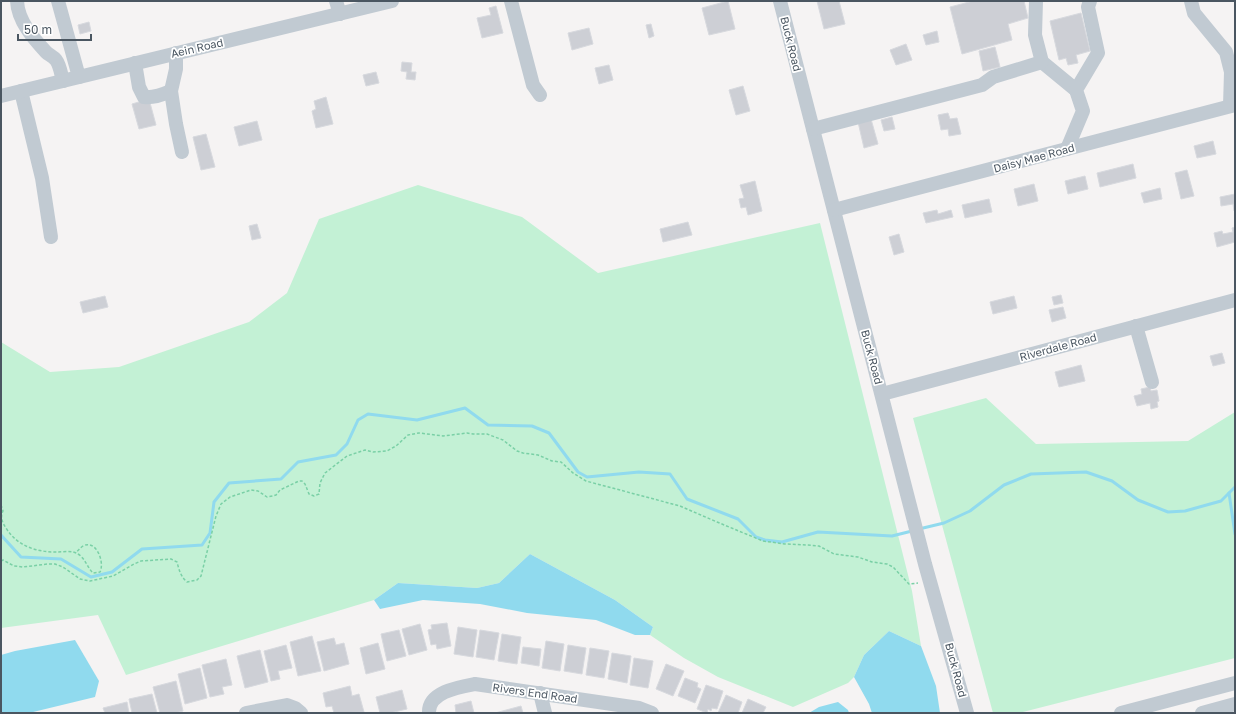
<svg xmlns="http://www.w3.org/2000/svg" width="1236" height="714" font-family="'Golos Text',sans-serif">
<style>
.green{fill:#c3f1d5}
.water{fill:#90daee}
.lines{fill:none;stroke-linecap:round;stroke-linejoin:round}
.stream{stroke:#90daee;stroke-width:3}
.building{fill:#cdcfd5;stroke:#d7d9de}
.path{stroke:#7ad0a6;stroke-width:1.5;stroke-dasharray:3 2;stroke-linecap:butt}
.minor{stroke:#c1cad2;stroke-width:14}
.labels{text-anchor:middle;stroke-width:3.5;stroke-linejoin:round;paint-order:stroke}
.street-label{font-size:11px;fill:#4a5661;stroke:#fff}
</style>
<rect width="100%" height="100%" fill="#f5f3f3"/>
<g class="green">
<polygon points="418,185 522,217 598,273 820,223 912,591 921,646 889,631 864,655 854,677 848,683 793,707 718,677 684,658 650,635 653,627 615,600 530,554 499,583 477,588 398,583 374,600 126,675 98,615 1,628 1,342 50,372 119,367 249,322 287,293 319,219"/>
<polygon points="986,398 1036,444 1188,441 1235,412 1235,658 1019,713 993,713 913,418"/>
</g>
<g class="water">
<polygon points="530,554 615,600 653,627 650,635 635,635 596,620 527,613 480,604 423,600 380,609 374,600 398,583 477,588 499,583"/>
<polygon points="889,631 921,646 936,686 940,713 872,713 869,704 854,677 864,655"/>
<polygon points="75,640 99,681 95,697 29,713 1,713 1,655 15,651"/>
<polygon points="838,702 848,710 849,713 809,713 819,707"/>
</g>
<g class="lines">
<g class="stream">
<polyline points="1229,493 1235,534"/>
<polyline points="919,529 944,523 970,511 1004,485 1031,474 1086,472 1112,481 1138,500 1168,512 1185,511 1221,501 1235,487"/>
<polyline points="1,535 21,557 61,559 91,577 112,572 142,549 202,545 210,533 214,502 229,483 281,479 298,462 336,455 347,444 358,420 368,414 417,420 465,408 488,425 532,426 549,433 578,472 587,477 639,472 670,474 687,499 738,519 756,537 765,540 782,542 818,532 892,536 912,531"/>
</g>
</g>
<g class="building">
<polygon points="728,1 735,29 709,35 702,8"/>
<polygon points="817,1 839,1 845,24 824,29"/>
<polygon points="973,1 1024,1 1028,18 1008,24 1012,40 962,54 950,7"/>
<polygon points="496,6 503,33 482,38 477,18 491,15 489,8"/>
<polygon points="1081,13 1090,51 1076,55 1078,63 1068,65 1066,58 1059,60 1050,21"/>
<polygon points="89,22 91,31 80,34 78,25"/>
<polygon points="651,24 654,36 649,38 646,25"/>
<polygon points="589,28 593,44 572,50 568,33"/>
<polygon points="937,31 939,42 926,45 923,35"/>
<polygon points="906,44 912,60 896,65 890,50"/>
<polygon points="995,47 1000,67 983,71 979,51"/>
<polygon points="402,62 412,63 411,72 416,72 415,80 406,79 407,72 401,71"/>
<polygon points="609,65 613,80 599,84 595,68"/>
<polygon points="376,72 379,83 366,86 363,75"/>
<polygon points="743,86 750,111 736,115 729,90"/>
<polygon points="326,97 333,124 316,128 312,111 316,109 314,101"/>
<polygon points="149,99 156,125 139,129 132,104"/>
<polygon points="948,113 950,119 957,118 961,134 949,136 948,129 941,130 938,115"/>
<polygon points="892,117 895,129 884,131 881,120"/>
<polygon points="871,119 878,144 864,148 858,122"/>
<polygon points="257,121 262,140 239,146 234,127"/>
<polygon points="206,134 215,167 201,170 193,137"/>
<polygon points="1213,141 1216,154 1197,158 1194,146"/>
<polygon points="1133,164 1136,178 1100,187 1097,173"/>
<polygon points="1187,170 1194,196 1181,199 1175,173"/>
<polygon points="1085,176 1088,189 1068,194 1065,181"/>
<polygon points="755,181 762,211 748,215 746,207 741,208 739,199 744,198 740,185"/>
<polygon points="1034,184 1038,201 1018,206 1014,189"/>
<polygon points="1160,188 1162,199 1144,203 1141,193"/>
<polygon points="1235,194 1235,211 1234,211 1233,204 1221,206 1220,197"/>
<polygon points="989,199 992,212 965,218 962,205"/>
<polygon points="937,210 938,214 951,210 953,217 926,223 923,213"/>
<polygon points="688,222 692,235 663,242 660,229"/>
<polygon points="257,224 261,238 252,240 249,226"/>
<polygon points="1235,227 1235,242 1217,247 1214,233 1222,231 1223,234 1233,232 1232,228"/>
<polygon points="899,234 904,252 894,255 889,237"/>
<polygon points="1061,295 1063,303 1054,305 1052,297"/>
<polygon points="105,296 108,307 83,313 80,302"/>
<polygon points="1014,296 1017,308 993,314 990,302"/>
<polygon points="1063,307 1066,318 1052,322 1049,310"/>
<polygon points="1222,353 1225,363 1213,366 1210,356"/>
<polygon points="1081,365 1085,381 1059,387 1055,372"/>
<polygon points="1150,387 1151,391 1157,390 1159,401 1157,402 1158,407 1151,409 1150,403 1137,406 1134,396 1142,394 1141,389"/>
<polygon points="447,623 451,646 437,649 436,644 431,645 428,630 432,629 431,625"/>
<polygon points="420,624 427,650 409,655 402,629"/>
<polygon points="458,627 477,630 473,657 454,654"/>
<polygon points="399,630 406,656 387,661 381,634"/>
<polygon points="480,630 499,633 494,660 476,657"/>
<polygon points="502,634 521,637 517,664 498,661"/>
<polygon points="312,636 321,671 298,676 290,642"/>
<polygon points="334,638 336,645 344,643 349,664 324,671 317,642"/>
<polygon points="546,641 564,644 560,671 542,668"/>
<polygon points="378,643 385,669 366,674 360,648"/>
<polygon points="286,645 292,668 278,671 280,679 271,681 264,651"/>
<polygon points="568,645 586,648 582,674 564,671"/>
<polygon points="523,647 541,649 539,666 521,663"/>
<polygon points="590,648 609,651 604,678 586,675"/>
<polygon points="260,650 268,682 245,688 237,656"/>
<polygon points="612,653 631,656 627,683 608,679"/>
<polygon points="634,658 653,661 648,688 630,685"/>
<polygon points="226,659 232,685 222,687 224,694 210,697 202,665"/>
<polygon points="666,664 684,671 673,696 656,689"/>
<polygon points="200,668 207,698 185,704 178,674"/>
<polygon points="685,678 698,683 697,687 701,689 695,703 678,696"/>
<polygon points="176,681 183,711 175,713 160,713 153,687"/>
<polygon points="706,685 723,691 717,709 712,708 711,711 708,709 707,713 697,709"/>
<polygon points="350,686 352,696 359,694 364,712 334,713 332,706 326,707 323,693"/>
<polygon points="402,690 407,709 390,713 380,713 376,697"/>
<polygon points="152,694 157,713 132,713 129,699"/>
<polygon points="726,695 742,702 738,713 718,713"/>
<polygon points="748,699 766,707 763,713 742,713"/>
<polygon points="471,701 474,713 456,713 455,705"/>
<polygon points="127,702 129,713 105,713 103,708"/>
<polygon points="521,706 523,713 495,713"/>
</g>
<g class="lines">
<g class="path">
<path d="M1,505L3,511C0,517 2,522 6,528C17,546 36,552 56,552C63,552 72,550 78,554C85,558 87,567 93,573L100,572C105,562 96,539 83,546C80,548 78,551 75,553"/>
<path d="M1,561L3,560L14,566L23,567L48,564H55L63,567L80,579L90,581L113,576L134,564L141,561L171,559L177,562C179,570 181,577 187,582L197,580L201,576L216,516L221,504L230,497L251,490L258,491L267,497L273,496L276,495L280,490L299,481H302L305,484L309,494L314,496L319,494L320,483L325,473L347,456L365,450L373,452L387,451L396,446L408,435L419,433L443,436L467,433L473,434H487L503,440L517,451L523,453L538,455L552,461L561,462L573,473L586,481L680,506L717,522L763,541L785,544L808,545L819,546L834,554L858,557L872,562L887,564L893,567L909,584L918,583"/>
</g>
<g class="minor">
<path d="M17,1C18,21 33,38 46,52C49,55 53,56 56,60C60,65 61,74 63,81"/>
<polyline points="58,1 79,77"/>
<polyline points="336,1 340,14"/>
<polyline points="511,1 533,85 540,95"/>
<polyline points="780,1 925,564 967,713"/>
<polyline points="1036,1 1035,35 1042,62 1076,90"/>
<polyline points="1191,1 1194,13 1226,52 1231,72 1230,106"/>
<polyline points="176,53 176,69 171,91 176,124 182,152"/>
<path d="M135,63L139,87L144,97C154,98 162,95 171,91"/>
<polyline points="21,91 42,178 51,237"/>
<polyline points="1,96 392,1"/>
<polyline points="813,129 982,85 993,77 1042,62"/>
<polyline points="1067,149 1083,111 1076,90 1098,53 1088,7 1090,1"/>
<polyline points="834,210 1235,105"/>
<polyline points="1136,326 1152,382"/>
<polyline points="882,394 1235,300"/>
<polyline points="540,693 545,713"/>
<polyline points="246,713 287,705 295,708 301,713"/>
<path d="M429,713C428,692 459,687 475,684L639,708L652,713"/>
<polyline points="1121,713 1235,683"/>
<polyline points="1202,713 1235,704"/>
</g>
</g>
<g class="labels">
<g class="street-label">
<text transform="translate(791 44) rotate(76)" y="4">Buck Road</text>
<text transform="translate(197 48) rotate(-13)" y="4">Aein Road</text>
<text transform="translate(1034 158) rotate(-15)" y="4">Daisy Mae Road</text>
<text transform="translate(1058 347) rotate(-15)" y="4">Riverdale Road</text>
<text transform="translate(872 357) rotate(75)" y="4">Buck Road</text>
<text transform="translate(956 670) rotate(75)" y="4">Buck Road</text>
<text transform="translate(535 693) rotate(8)" y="4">Rivers End Road</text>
</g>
</g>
<rect width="1236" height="714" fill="none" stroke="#4a5661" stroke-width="4"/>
<path d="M18 34v6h73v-6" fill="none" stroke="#4a5661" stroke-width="2"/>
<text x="24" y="34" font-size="12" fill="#4a5661" stroke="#ffffff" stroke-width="3" paint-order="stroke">50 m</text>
</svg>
